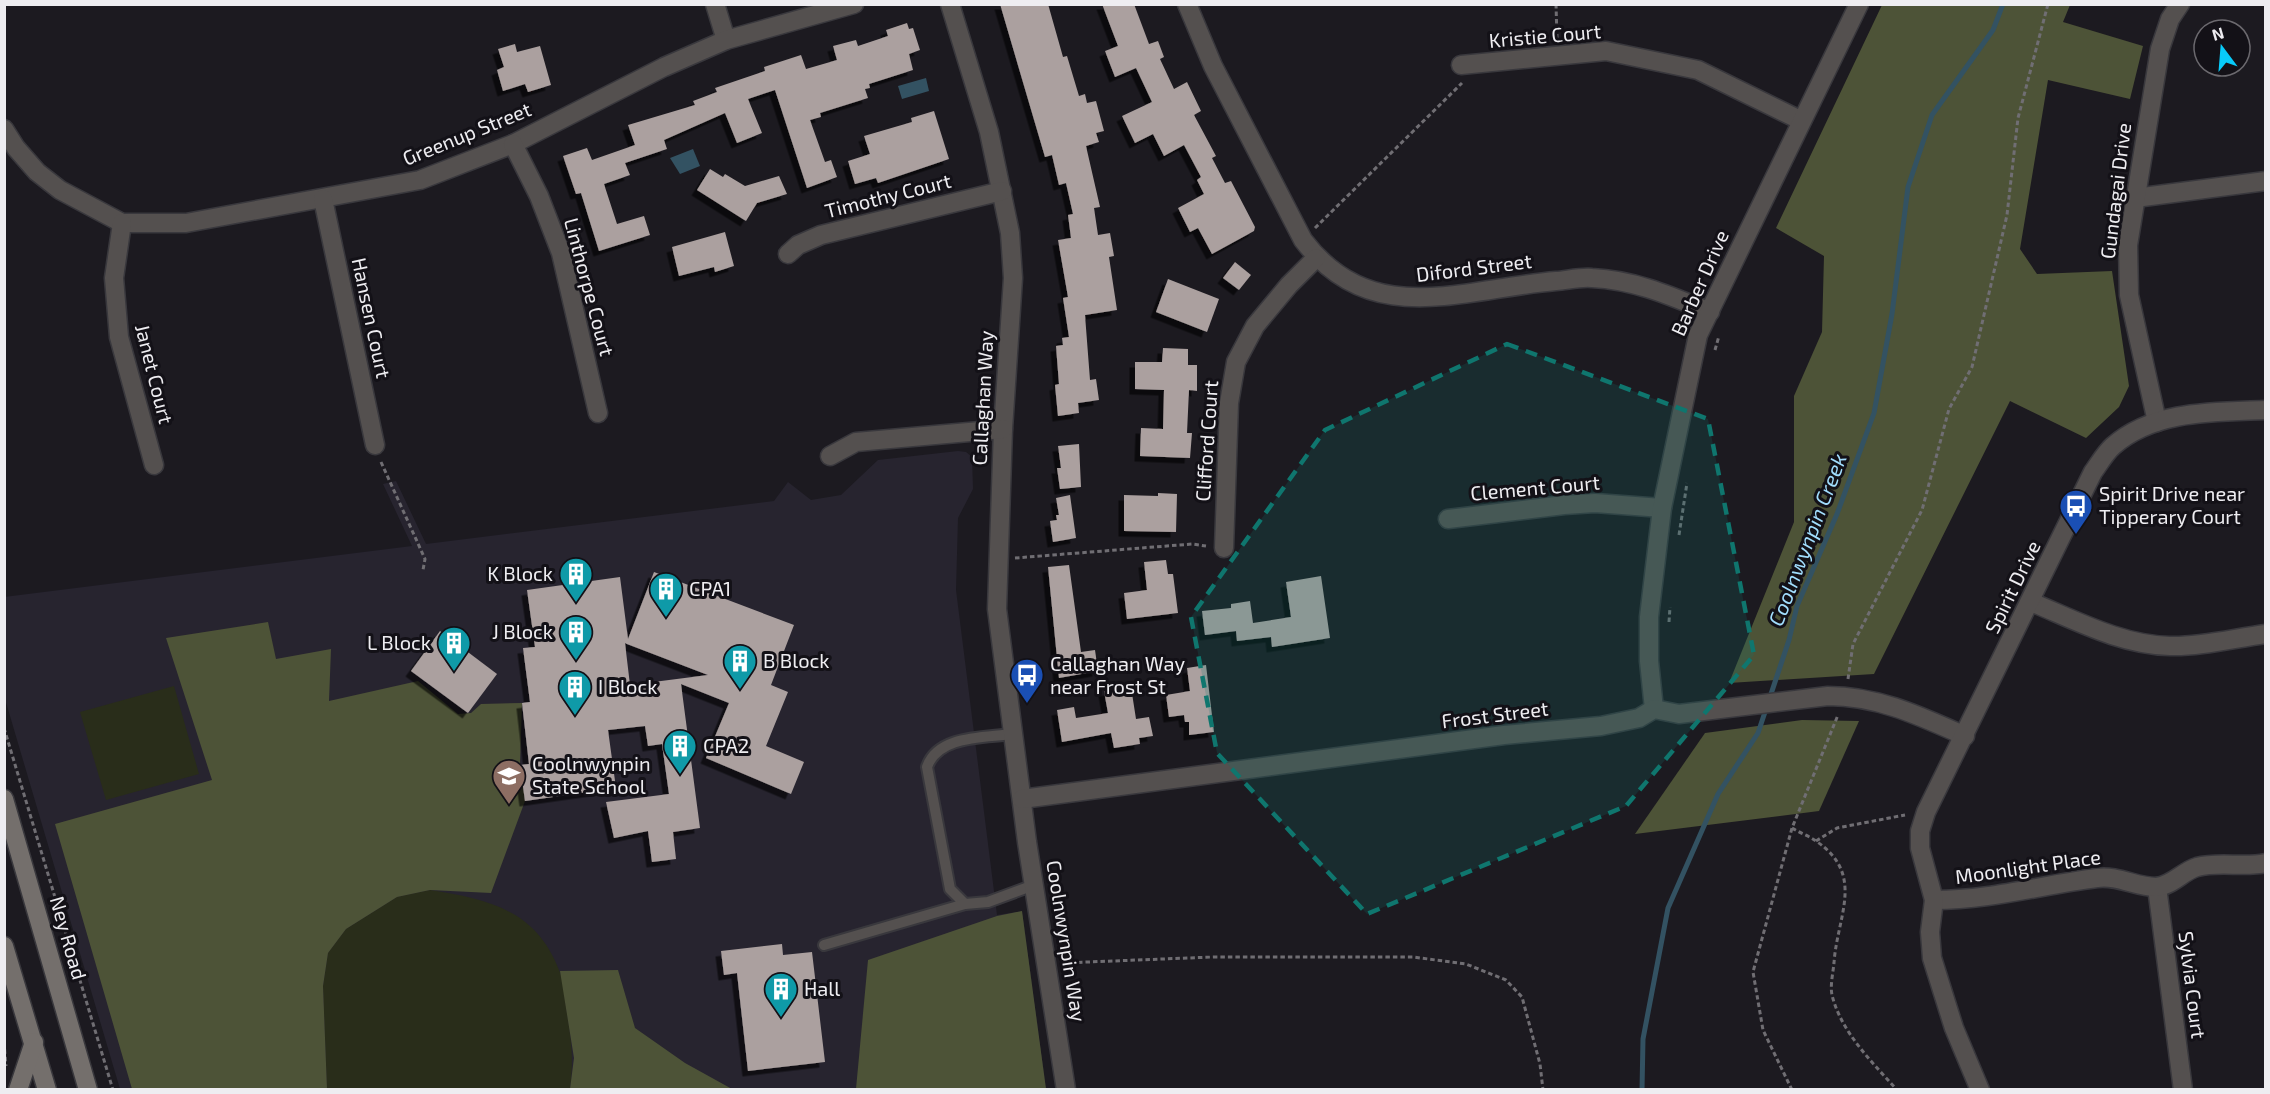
<svg xmlns="http://www.w3.org/2000/svg" width="2270" height="1094" font-family="'Exo 2',sans-serif">
<style>
.built{fill:#27242f}
.green{fill:#292d1a}
.forest{fill:#4d5337}
.water{fill:#335262}
.lines{fill:none;stroke-linecap:round;stroke-linejoin:round}
.stream{stroke:#335262;stroke-width:5}
.building{fill:#aba09f;fill-rule:evenodd;filter:url(#shadow)}
.lane-casing{stroke:#39383d;stroke-width:14}
.street-casing{stroke:#39383d;stroke-width:21}
.secondary-casing{stroke:#39383d;stroke-width:21}
.path{stroke:#706e73;stroke-width:3;stroke-dasharray:4.5 3;stroke-linecap:butt}
.lane{stroke:#54504f;stroke-width:10}
.street{stroke:#54504f;stroke-width:18}
.secondary{stroke:#746f6c;stroke-width:18}
.marked{fill:#0f766e;fill-opacity:0.2;stroke:#0f766e;stroke-width:4.5;stroke-dasharray:12 8;stroke-linejoin:round}
.labels{text-anchor:middle;stroke-width:6;stroke-linejoin:round;paint-order:stroke}
.street-label{font-size:20px;fill:#eeedf1;stroke:#131117}
.poi-label{font-size:20px;fill:#eeedf1;stroke:#131117;text-anchor:start}
.water-label{font-size:21px;font-style:italic;fill:#a1ddfd;stroke:#131117}
</style>
<defs>
<filter id="shadow"><feDropShadow dx="-5.5" dy="5.5" stdDeviation="0" flood-color="#0009"/></filter>
</defs>
<rect width="100%" height="100%" fill="#1c1a20"/>
<polygon class="built" points="958,451 966,452 972,457 973,489 958,518 956,590 997,915 1022,911 1046,1089 120,1089 5,699 4,597 412,546 383,484 396,481 426,544 774,501 788,482 811,500 841,495 878,460"/>
<g class="green">
<polygon points="174,686 199,774 106,800 80,712"/>
<path d="M430,890C488,899 536,910 559,970C564,981 564,995 566,1007C571,1039 574,1056 570,1089L327,1090L323,986L328,953L346,929L397,897Z"/>
</g>
<g class="forest">
<polygon points="1882,5 2070,5 2063,22 2143,46 2130,99 2048,80 2020,249 2037,274 2112,271 2129,386 2119,407 2086,438 2010,401 1874,674 1729,683 1794,522 1794,396 1822,332 1824,256 1776,228"/>
<polygon points="268,622 276,659 331,649 329,701 418,681 458,714 471,713 481,704 522,703 520,765 525,801 491,893 430,890 397,897 346,929 328,953 323,986 327,1089 132,1089 55,824 212,780 166,638"/>
<polygon points="1802,720 1859,721 1819,811 1635,834 1705,733"/>
<polygon points="1022,911 1046,1089 856,1089 868,960 997,916"/>
<polygon points="618,970 635,1028 685,1063 732,1089 570,1089 574,1058 560,971"/>
</g>
<g class="water">
<polygon points="926,78 929,91 902,99 898,86"/>
<polygon points="693,149 700,166 680,174 670,158"/>
</g>
<g class="lines">
<polyline class="stream" points="1642,1090 1643,1039 1668,908 1718,794 1758,733 1789,640 1797,606 1837,514 1874,413 1892,314 1908,187 1932,115 1993,30 2003,4"/>
</g>
<g class="building">
<polygon points="1000,4 1048,4 1063,57 1067,56 1079,96 1085,94 1087,103 1096,101 1104,131 1096,133 1099,142 1086,146 1100,207 1094,208 1098,235 1110,233 1114,256 1109,257 1117,310 1085,315 1090,380 1096,379 1099,400 1078,403 1079,413 1058,416 1055,385 1059,384 1056,346 1063,345 1062,338 1069,337 1063,298 1068,297 1058,240 1071,238 1068,215 1073,214 1066,183 1059,185 1052,155 1045,157"/>
<polygon points="1102,4 1134,4 1149,44 1158,41 1164,57 1160,59 1174,89 1187,82 1201,111 1194,115 1216,156 1212,158 1225,183 1231,181 1255,227 1254,231 1212,254 1198,228 1190,232 1178,208 1204,194 1197,180 1201,177 1184,145 1164,156 1153,134 1135,143 1122,116 1152,102 1136,68 1115,77 1105,51 1118,46"/>
<polygon points="907,23 909,29 913,28 920,50 909,54 913,70 869,84 870,88 865,89 868,98 820,113 821,117 810,120 825,162 831,160 837,177 807,188 775,90 748,99 762,133 737,143 725,113 664,140 667,149 625,163 630,175 604,184 617,224 644,216 650,235 599,251 581,193 576,194 563,156 587,148 592,160 635,145 628,125 695,105 693,101 717,92 715,88 765,71 764,67 801,55 806,69 837,60 833,46 856,40 858,46 888,36 886,30"/>
<polygon points="515,44 517,52 540,46 551,85 528,92 525,84 503,91 497,70 504,67 498,49"/>
<polygon points="934,111 949,159 878,183 876,178 855,184 848,161 870,154 864,136 912,122 911,118"/>
<polygon points="710,169 723,177 725,174 745,186 779,176 787,194 757,203 746,221 697,190"/>
<polygon points="725,232 734,266 715,272 714,267 679,276 672,247"/>
<polygon points="1235,262 1251,275 1239,290 1223,278"/>
<polygon points="1168,279 1219,299 1207,332 1156,312"/>
<polygon points="1163,348 1188,349 1188,365 1197,365 1197,391 1189,390 1187,433 1192,433 1190,458 1140,456 1141,428 1163,429 1164,390 1135,389 1135,362 1162,362"/>
<polygon points="1079,444 1081,487 1060,489 1057,468 1061,468 1058,446"/>
<polygon points="1158,493 1177,494 1176,532 1124,531 1124,495 1158,496"/>
<polygon points="1070,495 1076,538 1053,542 1050,521 1057,520 1056,515 1059,515 1056,498"/>
<polygon points="1166,560 1168,574 1173,574 1178,613 1127,619 1124,593 1147,590 1144,562"/>
<polygon points="1069,565 1081,652 1095,650 1098,671 1059,678 1048,567"/>
<path d="M654,572L794,625L771,685L788,692L766,746L804,762L791,794L706,758L729,703L681,684L700,828L673,832L676,859L652,862L648,831L614,838L606,802L669,794L662,744L648,746L645,726L608,730L616,788L525,801L520,765L529,764L522,703L530,702L523,648L535,647L527,590L620,577L628,639ZM625,643L627,644L708,675L630,685Z"/>
<polygon points="1321,576 1330,638 1272,647 1271,637 1237,641 1236,631 1205,635 1202,611 1231,608 1231,604 1250,601 1253,623 1291,617 1286,582"/>
<polygon points="440,631 497,674 468,713 411,671"/>
<polygon points="1206,665 1214,732 1189,735 1189,722 1185,722 1184,715 1169,717 1166,695 1190,691 1187,668"/>
<polygon points="1131,687 1136,719 1149,717 1153,736 1139,738 1140,744 1114,748 1111,733 1062,742 1057,710 1074,707 1076,718 1108,713 1104,691"/>
<polygon points="782,944 783,955 812,952 825,1062 748,1071 737,973 724,975 721,951"/>
</g>
<g class="lines">
<defs>
<g id="lane">
<path d="M965,904L950,889L927,767C938,735 984,738 1012,734"/>
<polyline points="824,945 965,904 988,902 1034,885"/>
</g>
<g id="street">
<polyline points="715,4 726,40"/>
<polyline points="950,4 989,132 1010,233 1013,278 1003,429 997,609 1027,842 1066,1090"/>
<path d="M1187,4L1213,66L1303,240C1371,330 1461,289 1556,281C1568,280 1580,277 1592,278C1635,280 1671,296 1710,312"/>
<polyline points="1461,65 1606,51 1698,70 1800,120"/>
<polyline points="4,129 16,148 37,172 60,190 122,223 186,223 420,180 513,144 664,67 726,40 854,4"/>
<polyline points="513,144 539,196 561,253 598,413"/>
<polyline points="2135,198 2266,181"/>
<polyline points="323,199 375,445"/>
<polyline points="122,223 114,278 119,337 154,465"/>
<polyline points="788,254 798,245 821,235 1002,191"/>
<polyline points="2157,422 2129,295 2128,245 2160,49 2170,19 2180,4"/>
<polyline points="830,456 856,442 1003,429"/>
<polyline points="1448,519 1564,505 1595,503 1662,508"/>
<polyline points="1224,548 1229,403 1236,362 1255,326 1289,285 1316,258"/>
<path d="M2031,602C2075,620 2121,645 2170,646C2201,647 2235,638 2266,634"/>
<polyline points="1654,709 1649,661 1649,617 1662,508 1698,335 1859,4"/>
<path d="M1022,799L1504,735L1601,726L1639,718L1654,709L1679,714L1828,696C1878,696 1920,716 1965,736"/>
<polyline points="2157,887 2183,1090"/>
<path d="M1934,900C1991,900 2041,885 2097,878C2118,875 2136,887 2156,887C2172,886 2183,871 2197,867C2220,861 2243,868 2266,863"/>
<path d="M1980,1090L1954,1028L1932,958L1930,932L1934,900L1920,848V831L1926,812L2093,472C2099,464 2105,453 2113,446C2154,410 2214,412 2266,410"/>
</g>
<g id="secondary">
<polyline points="4,799 88,1090"/>
<polyline points="4,946 47,1090"/>
<polyline points="18,1090 34,1042"/>
</g>
</defs>
<use href="#lane" class="lane-casing"/>
<use href="#street" class="street-casing"/>
<use href="#secondary" class="secondary-casing"/>
<g class="path">
<polyline points="1556,4 1557,39"/>
<polyline points="1315,228 1462,83"/>
<polyline points="1715,350 1719,336"/>
<polyline points="381,462 425,559 423,570"/>
<polyline points="1679,535 1687,483"/>
<polyline points="1015,558 1192,544 1206,546"/>
<polyline points="1669,622 1670,607"/>
<polyline points="1848,679 1853,644 1922,510 1949,409 1972,367 2007,215 2018,118 2048,4"/>
<polyline points="4,728 113,1090"/>
<path d="M1792,828C1800,833 1809,836 1816,841C1866,875 1837,916 1834,963C1833,973 1830,986 1832,995C1841,1032 1872,1062 1897,1090"/>
<polyline points="1816,841 1837,828 1905,815"/>
<polyline points="1063,963 1213,957 1413,957 1466,964 1506,980 1522,997 1540,1064 1543,1090"/>
<polyline points="4,1042 6,1066"/>
<polyline points="1792,1090 1763,1030 1753,972 1792,828 1838,715"/>
</g>
<use href="#lane" class="lane"/>
<use href="#street" class="street"/>
<use href="#secondary" class="secondary"/>
</g>
<path class="marked" d="M1507,344L1708,419L1754,655L1626,806L1367,914L1217,753L1191,617L1325,430Z"/>
<defs>
<symbol id="bus-pin" viewBox="-11 -11 22 30"><path d="M0 17L-7.5 6A9.5 9.5 0 1 1 7.5 6Z" fill="#1a4fb4" stroke="#131117"/><path d="M-5-6H5V4H4V6H2V4H-2V6H-4V4H-5ZM-3.5-4V0h7V-4ZM-3.5 1.2v1.5H-2V1.2ZM2 1.2v1.5H3.5V1.2Z" fill="#fff"/></symbol>
<symbol id="building-pin" viewBox="-11 -11 22 30"><path d="M0 17L-7.5 6A9.5 9.5 0 1 1 7.5 6Z" fill="#0f9aa8" stroke="#131117"/><path d="M-4-6H4V6H1V3H-1V6H-4ZM-2.5-4.3h1.7v1.8h-1.7ZM.8-4.3h1.7v1.8H.8ZM-2.5-1h1.7V.8h-1.7ZM.8-1h1.7V.8H.8Z" fill="#fff"/></symbol>
<symbol id="school-pin" viewBox="-11 -11 22 30"><path d="M0 17L-7.5 6A9.5 9.5 0 1 1 7.5 6Z" fill="#8d6e63" stroke="#131117"/><path d="M0-5L7-2L0 1L-7-2ZM-4 1L0 2.5L4 1V4Q0 6-4 4Z" fill="#fff"/></symbol>
</defs>
<g fill-rule="evenodd">
<use href="#bus-pin" x="2057" y="487" width="38" height="52"/>
<use href="#building-pin" x="557" y="555" width="38" height="52"/>
<use href="#building-pin" x="647" y="570" width="38" height="52"/>
<use href="#building-pin" x="557" y="613" width="38" height="52"/>
<use href="#building-pin" x="435" y="624" width="38" height="52"/>
<use href="#building-pin" x="721" y="642" width="38" height="52"/>
<use href="#bus-pin" x="1008" y="656" width="38" height="52"/>
<use href="#building-pin" x="556" y="668" width="38" height="52"/>
<use href="#building-pin" x="661" y="727" width="38" height="52"/>
<use href="#school-pin" x="490" y="757" width="38" height="52"/>
<use href="#building-pin" x="762" y="970" width="38" height="52"/>
</g>
<g class="labels">
<g class="street-label">
<text transform="translate(1545 36) rotate(-5)" y="7">Kristie Court</text>
<text transform="translate(467 134) rotate(-22)" y="7">Greenup Street</text>
<text transform="translate(2116 191) rotate(-83)" y="7">Gundagai Drive</text>
<text transform="translate(888 196) rotate(-14)" y="7">Timothy Court</text>
<text transform="translate(1474 268) rotate(-7)" y="7">Diford Street</text>
<text transform="translate(1700 283) rotate(-66)" y="7">Barber Drive</text>
<text transform="translate(589 287) rotate(75)" y="7">Linthorpe Court</text>
<text transform="translate(371 318) rotate(78)" y="7">Hansen Court</text>
<text transform="translate(154 374) rotate(76)" y="7">Janet Court</text>
<text transform="translate(983 398) rotate(-87)" y="7">Callaghan Way</text>
<text transform="translate(1207 441) rotate(-86)" y="7">Clifford Court</text>
<text transform="translate(1535 488) rotate(-5)" y="7">Clement Court</text>
<text transform="translate(2013 587) rotate(-64)" y="7">Spirit Drive</text>
<text transform="translate(1495 715) rotate(-7)" y="7">Frost Street</text>
<text transform="translate(2028 867) rotate(-8)" y="7">Moonlight Place</text>
<text transform="translate(68 938) rotate(74)" y="7">Ney Road</text>
<text transform="translate(1066 941) rotate(81)" y="7">Coolnwynpin Way</text>
<text transform="translate(2192 985) rotate(83)" y="7">Sylvia Court</text>
</g>
<g class="poi-label">
<text x="2099" y="501">Spirit Drive near<tspan x="2099" dy="23">Tipperary Court</tspan></text>
<text x="553" y="581" text-anchor="end">K Block</text>
<text x="689" y="596">CPA1</text>
<text x="553" y="639" text-anchor="end">J Block</text>
<text x="431" y="650" text-anchor="end">L Block</text>
<text x="763" y="668">B Block</text>
<text x="1050" y="671">Callaghan Way<tspan x="1050" dy="23">near Frost St</tspan></text>
<text x="598" y="694">I Block</text>
<text x="703" y="753">CPA2</text>
<text x="532" y="771">Coolnwynpin<tspan x="532" dy="23">State School</tspan></text>
<text x="804" y="996">Hall</text>
</g>
<g class="water-label">
<text transform="translate(1808 540) rotate(-69)" y="7">Coolnwynpin Creek</text>
</g>
</g>
<rect width="2270" height="1094" fill="none" stroke="#eeedf1" stroke-width="12"/>
<g transform="translate(2222 48) rotate(344)"><circle r="28" fill="#131117" stroke="#6b696e" stroke-width="1.5"/>
<path d="M0-4.5L10 22L0 15L-10 22Z" fill="#08cbf9"/>
<text y="-9" font-size="16" font-weight="bold" text-anchor="middle" fill="#eeedf1">N</text>
</g>
</svg>
